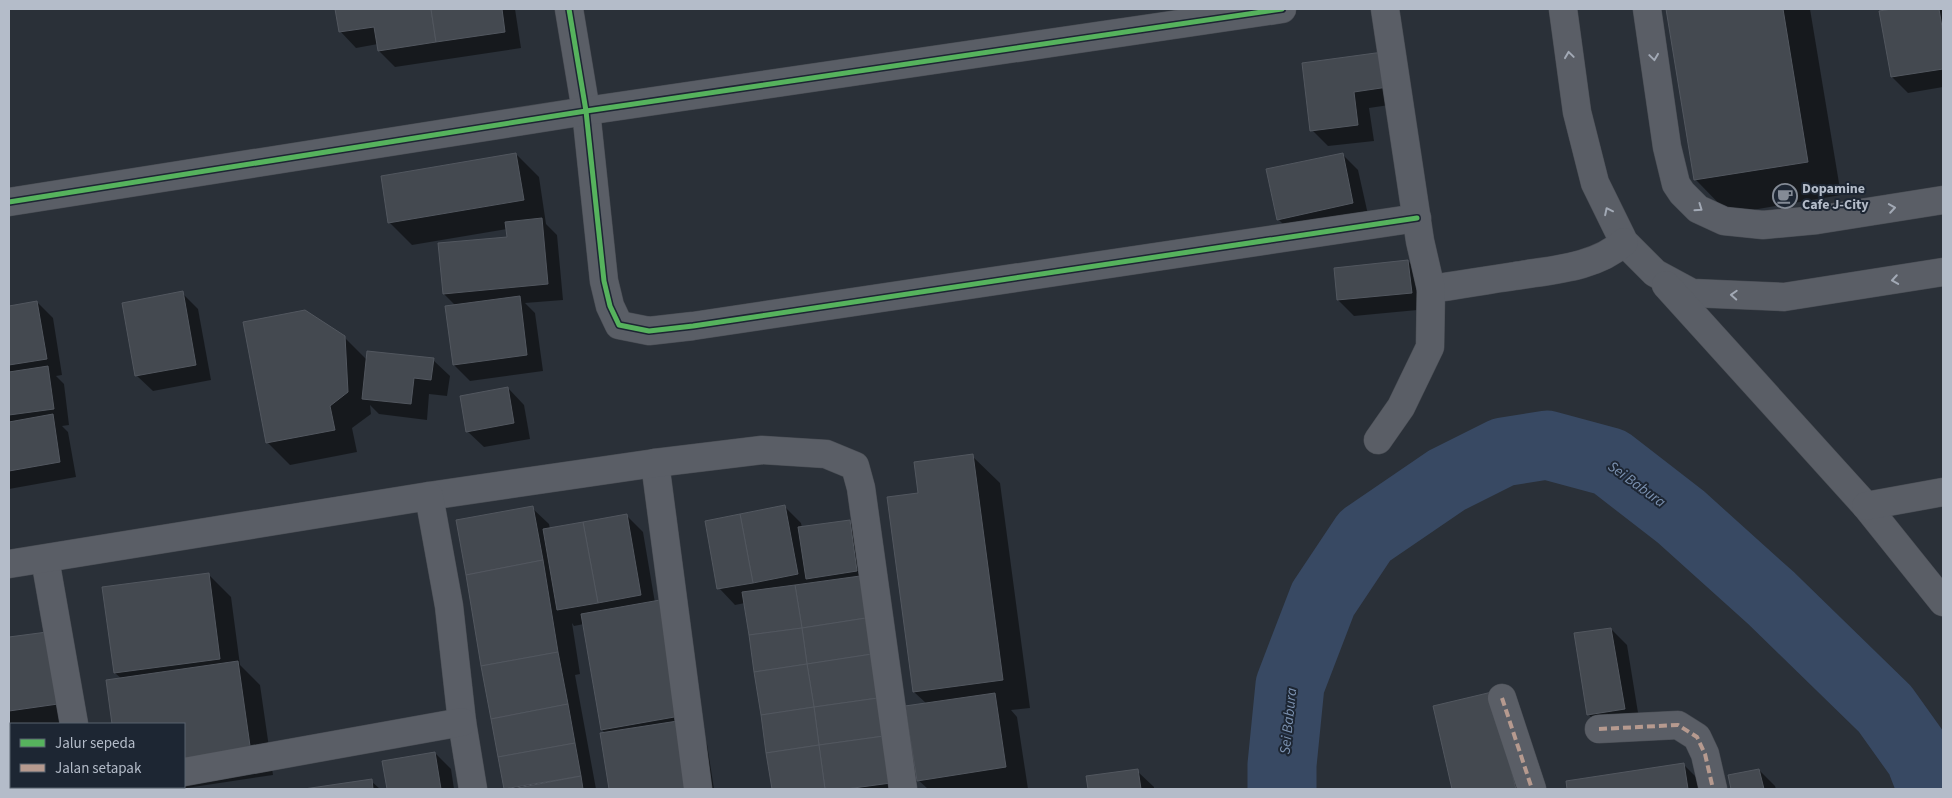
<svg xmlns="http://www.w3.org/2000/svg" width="1952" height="798" font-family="'Source Sans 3',sans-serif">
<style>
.shadow{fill:#0007}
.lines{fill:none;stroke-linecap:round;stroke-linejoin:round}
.river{stroke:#384963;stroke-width:69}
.building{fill:#444950;stroke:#52575f}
.minor-casing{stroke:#484c53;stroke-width:29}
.minor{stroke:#5a5e66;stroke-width:28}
.quiet{stroke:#b69a8f;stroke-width:4;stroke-dasharray:8 4;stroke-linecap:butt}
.cycleway-casing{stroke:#1d2633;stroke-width:8}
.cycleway{stroke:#56b35d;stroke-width:5}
.oneway{stroke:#a2a9b5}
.labels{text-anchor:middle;stroke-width:4;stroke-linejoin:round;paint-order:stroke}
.poi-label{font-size:14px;font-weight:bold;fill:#b4bcc9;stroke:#1d2633;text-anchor:start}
.water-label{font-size:15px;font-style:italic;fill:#7c92b1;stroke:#1d2633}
</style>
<rect width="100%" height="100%" fill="#2a3038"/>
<g class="shadow">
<polygon points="336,9 515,9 521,48 395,67 379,51 378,44 356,48 340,31"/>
<polygon points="1667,9 1810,9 1841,195 1729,214 1696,180"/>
<polygon points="1899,9 1943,9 1943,87 1908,93 1892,77 1880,12"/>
<polygon points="1383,53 1403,103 1369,108 1374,141 1328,146 1312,130"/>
<polygon points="516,154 539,177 546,224 557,235 563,300 525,303 535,313 543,371 470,381 454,365 456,306 444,294 508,238 507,229 412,245 389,222"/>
<polygon points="1342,154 1358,170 1369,219 1294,235 1278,219"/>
<polygon points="1408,261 1424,277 1428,309 1354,316 1338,300 1335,269"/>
<polygon points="182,293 198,309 211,380 153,391 136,375"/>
<polygon points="37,302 53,318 62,375 56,376 64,384 69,425 62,426 68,432 76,477 9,489 9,307"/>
<polygon points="344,337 367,360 433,360 450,376 447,396 429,394 427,420 379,414 370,405 371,414 352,428 357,452 290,465 267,442"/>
<polygon points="508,388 524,405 530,439 484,447 467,431"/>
<polygon points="972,456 1000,483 1030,708 1011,710 1017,717 1028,789 928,789 918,780 927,704 914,692 919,494"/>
<polygon points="785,507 801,523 802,528 849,521 866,537 905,789 773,789 745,603 735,605 719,588"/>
<polygon points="532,508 549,524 550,529 626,515 643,532 655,603 702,739 707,744 714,789 610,789 601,734 606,734 602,730 584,624 574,626 572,623 580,674 575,675 596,789 505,789 482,666"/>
<polygon points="208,574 231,597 240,665 260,685 273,775 180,789 138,789 136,787 184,787 184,724 114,724 107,681 122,679 115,673"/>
<polygon points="1611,629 1627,645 1640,725 1604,730 1588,714"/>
<polygon points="47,633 80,724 11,724 11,737 9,737 9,639"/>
<polygon points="1492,693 1527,789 1453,789 1434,707"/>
<polygon points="9,741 11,741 11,787 90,787 90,789 9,789"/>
<polygon points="435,753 451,769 454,789 388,789 384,762"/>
<polygon points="1683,764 1699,780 1701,789 1569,789 1567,782"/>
<polygon points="1759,770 1775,786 1776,789 1733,789 1730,776"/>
<polygon points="1137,771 1154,787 1154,789 1089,789 1088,777"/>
<polygon points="371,781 380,789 313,789"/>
</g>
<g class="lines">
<polyline class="river" points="1282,789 1282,765 1290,685 1323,599 1365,536 1447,480 1503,452 1547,445 1610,462 1681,517 1771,598 1885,709 1920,758 1932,789"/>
</g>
<g class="building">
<polygon points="335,9 431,9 436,42 378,51 374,27 339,32"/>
<polygon points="431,9 502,9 505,32 436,42"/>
<polygon points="1666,9 1783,9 1808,162 1694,180"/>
<polygon points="1892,9 1939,9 1943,33 1943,69 1891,77 1879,11"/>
<polygon points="1383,52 1388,87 1354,92 1358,125 1310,131 1302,63"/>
<polygon points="516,153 524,200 388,223 381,176"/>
<polygon points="1343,153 1353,203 1277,220 1266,169"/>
<polygon points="542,218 548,284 443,294 438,243 507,237 505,222"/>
<polygon points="1408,260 1412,293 1337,300 1334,268"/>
<polygon points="183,291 196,365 135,376 122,303"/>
<polygon points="520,296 527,355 453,365 445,306"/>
<polygon points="37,301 47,359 9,365 9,306"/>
<polygon points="305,310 345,336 348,392 330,406 335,430 266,443 243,322"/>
<polygon points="367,351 434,358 431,380 414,378 411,404 362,399"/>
<polygon points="48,366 54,409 9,415 9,372"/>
<polygon points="508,387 514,423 466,432 460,396"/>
<polygon points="53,414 60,462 9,471 9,422"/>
<polygon points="973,454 1003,680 913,692 887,497 918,493 914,462"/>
<polygon points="785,505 798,574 753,583 740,514"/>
<polygon points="533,506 543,560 466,575 456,520"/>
<polygon points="627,514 641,595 598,603 583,522"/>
<polygon points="740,514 753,583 717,589 705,521"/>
<polygon points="850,520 857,571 806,579 798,527"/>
<polygon points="583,522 598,603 557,610 543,529"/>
<polygon points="543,560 558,652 481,666 466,575"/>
<polygon points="209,573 220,659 114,673 102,587"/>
<polygon points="860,576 866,618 802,628 795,585"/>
<polygon points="795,585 802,628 749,635 742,592"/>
<polygon points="660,600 680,716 601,730 581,614"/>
<polygon points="866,618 872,654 807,664 802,628"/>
<polygon points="802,628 807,664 754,672 749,635"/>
<polygon points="1611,628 1625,709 1587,715 1574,633"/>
<polygon points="47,632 58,704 9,711 9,637"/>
<polygon points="558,652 568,704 491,719 481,666"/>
<polygon points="872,654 878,698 814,707 807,664"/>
<polygon points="238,661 251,753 184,763 184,724 112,724 106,680"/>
<polygon points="807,664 814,707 761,715 754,672"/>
<polygon points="1492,692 1516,789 1452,789 1433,706"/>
<polygon points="995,693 1006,767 917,781 905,706"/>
<polygon points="878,698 884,736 819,745 814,707"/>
<polygon points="568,704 575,743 498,757 491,719"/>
<polygon points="814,707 819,745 766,753 761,715"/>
<polygon points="684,720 696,789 609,789 600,733"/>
<polygon points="884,736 891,783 846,789 825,789 819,745"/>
<polygon points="9,740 11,740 11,787 41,787 9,789"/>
<polygon points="575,743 581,776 504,789 498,757"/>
<polygon points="819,745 825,789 772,789 766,753"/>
<polygon points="435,752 441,789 387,789 382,761"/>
<polygon points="1684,763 1688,789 1567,789 1566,781"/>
<polygon points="1138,769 1141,789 1088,789 1086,776"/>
<polygon points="1759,769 1764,789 1731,789 1728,775"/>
<polygon points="581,776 583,789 512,789"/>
<polygon points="372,779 373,789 304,789"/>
</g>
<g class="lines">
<defs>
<g id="minor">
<polyline points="569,9 586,111 604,281 610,306 619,325 649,331 693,326 1417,218"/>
<polyline points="1563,9 1577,112 1595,183 1624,242 1655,273 1692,293 1784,297 1943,272"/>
<polyline points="1647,9 1667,147 1676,184 1682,193 1698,209 1724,221 1763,225 1817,220 1943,200"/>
<polyline points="9,202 586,111 1282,9"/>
<polyline points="1666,285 1866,506 1943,602"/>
<path d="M1431,289C1459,285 1487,280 1515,276C1551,270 1596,268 1624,242"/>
<polyline points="1378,440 1401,407 1430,347 1431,289 1420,241 1385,9"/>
<polyline points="655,463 698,789"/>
<polyline points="429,496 655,463 762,450 826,454 855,466 861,488 903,789"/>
<polyline points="1866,506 1943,492"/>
<polyline points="45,559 74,724"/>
<polyline points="9,564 429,496 449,606 462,722 473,789"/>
<polyline points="1502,698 1532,789"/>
<polyline points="1599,729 1678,725 1697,737 1705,754 1713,789"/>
<polyline points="184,772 462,722"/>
</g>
</defs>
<use href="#minor" class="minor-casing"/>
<use href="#minor" class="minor"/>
<g class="quiet">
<polyline points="1502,698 1532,789"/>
<polyline points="1599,729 1678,725 1697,737 1705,754 1713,789"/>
</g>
<defs>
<g id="cycleway">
<polyline points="569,9 586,111 604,281 610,306 619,325 649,331 693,326 1417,218"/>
<polyline points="9,202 586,111 1282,9"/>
</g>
</defs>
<use href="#cycleway" class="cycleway-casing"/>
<use href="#cycleway" class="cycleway"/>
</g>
<defs><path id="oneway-chevron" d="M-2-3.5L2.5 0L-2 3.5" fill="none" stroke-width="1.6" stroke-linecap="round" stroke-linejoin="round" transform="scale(1.25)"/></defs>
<g class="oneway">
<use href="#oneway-chevron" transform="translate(1569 55) rotate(-98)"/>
<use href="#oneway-chevron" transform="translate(1654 57) rotate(82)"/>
<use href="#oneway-chevron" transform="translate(1699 208) rotate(35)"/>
<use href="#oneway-chevron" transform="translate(1892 208) rotate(-9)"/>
<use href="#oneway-chevron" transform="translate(1608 211) rotate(-116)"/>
<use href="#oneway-chevron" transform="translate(1895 280) rotate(171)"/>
<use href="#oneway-chevron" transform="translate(1734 295) rotate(-177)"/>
</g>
<defs>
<symbol id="cafe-ring" viewBox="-11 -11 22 22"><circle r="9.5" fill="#1d2633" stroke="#848b96" stroke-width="1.5"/><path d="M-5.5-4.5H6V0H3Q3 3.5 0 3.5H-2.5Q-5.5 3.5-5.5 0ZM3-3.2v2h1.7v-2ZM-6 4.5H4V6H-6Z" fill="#848b96"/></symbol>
</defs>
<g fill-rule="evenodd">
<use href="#cafe-ring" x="1771" y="182" width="28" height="28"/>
</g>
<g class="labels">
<g class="poi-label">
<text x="1802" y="193">Dopamine<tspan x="1802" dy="16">Cafe J-City</tspan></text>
</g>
<g class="water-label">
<text transform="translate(1637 484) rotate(36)" y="5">Sei Babura</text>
<text transform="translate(1288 721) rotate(-84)" y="5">Sei Babura</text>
</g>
</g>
<rect width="1952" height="798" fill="none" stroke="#b4bcc9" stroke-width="20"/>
<rect x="10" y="723" width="175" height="65" fill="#1d2633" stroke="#59626f"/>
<rect x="20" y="739" width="25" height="8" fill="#56b35d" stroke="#59626f"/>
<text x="55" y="748" font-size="15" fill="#b4bcc9">Jalur sepeda</text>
<rect x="20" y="764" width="25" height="8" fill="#b69a8f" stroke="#59626f"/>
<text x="55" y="773" font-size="15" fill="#b4bcc9">Jalan setapak</text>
</svg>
